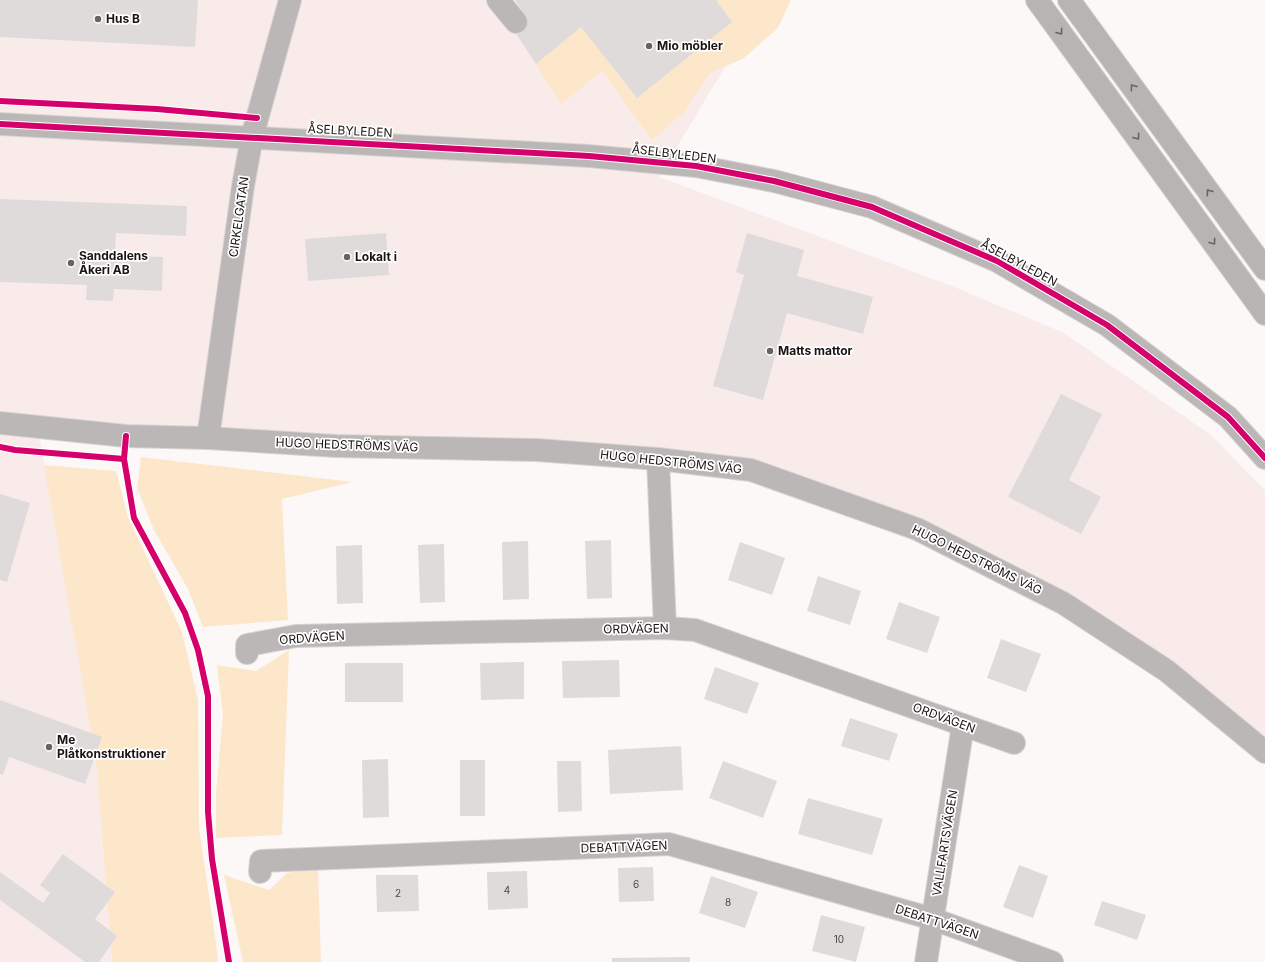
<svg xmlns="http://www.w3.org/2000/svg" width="1265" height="962" font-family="Inter,sans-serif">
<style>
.built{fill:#f9ebea}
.green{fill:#fce7ca}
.building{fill:#e0dbdb}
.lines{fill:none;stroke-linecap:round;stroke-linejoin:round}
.minor-casing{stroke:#d8d4d4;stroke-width:24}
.highway-casing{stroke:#d8d4d4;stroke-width:24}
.minor{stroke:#bab7b6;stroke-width:22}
.highway{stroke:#b8b4b3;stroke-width:22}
.cycleway-casing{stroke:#fff;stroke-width:8}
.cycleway{stroke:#d6006c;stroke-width:6}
.oneway{stroke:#696463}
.poi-dot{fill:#696463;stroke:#fff;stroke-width:1.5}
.labels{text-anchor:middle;stroke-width:3.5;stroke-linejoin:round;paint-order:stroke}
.number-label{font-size:10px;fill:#4c4645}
.poi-label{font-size:12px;font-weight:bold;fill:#1a1413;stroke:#fff;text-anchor:start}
.street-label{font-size:12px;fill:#1a1413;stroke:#fff}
</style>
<rect width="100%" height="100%" fill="#fdf8f8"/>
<polygon class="built" points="0,0 765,0 659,177 952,286 1064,333 1211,435 1265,490 1265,752 1063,603 751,470 38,428 96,755 112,962 0,962"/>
<g class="green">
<polygon points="716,0 791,0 778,28 744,58 709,74 684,112 652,140 602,71 561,104 536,64 581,27 637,98 732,22"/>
<polygon points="141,457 353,482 282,499 288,620 203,627 188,589 154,530 137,488"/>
<polygon points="44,465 116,471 128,517 182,632 198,700 199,828 216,943 218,962 112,962 96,759"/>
<polygon points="289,650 282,835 216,838 216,792 223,715 217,665 256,671"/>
<polygon points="318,868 321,962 243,962 224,875 269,890 287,873"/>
</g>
<g class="building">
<polygon points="0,0 198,0 195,47 0,37"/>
<polygon points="515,0 716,0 732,22 637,98 581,27 536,64 511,26 525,15"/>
<polygon points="0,199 187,206 186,236 116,233 115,255 163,257 162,291 114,289 113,301 86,300 87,285 0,282"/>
<polygon points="386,233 389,275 308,281 305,239"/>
<polygon points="747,233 804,250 797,276 873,297 863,334 787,313 763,400 713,386 744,275 736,272"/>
<polygon points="1061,394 1102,414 1069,480 1101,497 1081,534 1008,497"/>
<polygon points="0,494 30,503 7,582 0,580"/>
<polygon points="611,540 612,598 587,599 585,541"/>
<polygon points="528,541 529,599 503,600 502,542"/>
<polygon points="740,542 785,558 772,595 728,580"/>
<polygon points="444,544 445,602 420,603 418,545"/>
<polygon points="362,545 363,603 337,604 336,546"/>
<polygon points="818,576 861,591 850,625 807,611"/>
<polygon points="899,602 940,617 927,653 886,639"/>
<polygon points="1001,639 1041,654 1026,692 987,678"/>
<polygon points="619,660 620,697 563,698 562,661"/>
<polygon points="524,662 524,699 481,700 480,663"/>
<rect x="345" y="663" width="58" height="39"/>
<polygon points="715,667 759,683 747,714 704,699"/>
<polygon points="0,700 102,737 85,784 9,757 3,775 0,774"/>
<polygon points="850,718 898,734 889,761 841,746"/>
<polygon points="681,746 683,790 610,794 608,750"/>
<polygon points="388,759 389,817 363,818 362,760"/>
<rect x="460" y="760" width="25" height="56"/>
<polygon points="557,761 581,761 582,811 558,812"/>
<polygon points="723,761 777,781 763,818 709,798"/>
<polygon points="808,798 883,819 872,855 798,834"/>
<polygon points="63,854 115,892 95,919 117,936 99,962 85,962 0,900 0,872 43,903 50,893 40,885"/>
<polygon points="1019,865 1048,876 1033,918 1003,907"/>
<polygon points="653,867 654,901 619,902 618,868"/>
<polygon points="527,871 528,908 488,910 487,872"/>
<polygon points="376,875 418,875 419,911 377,912"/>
<polygon points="711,876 758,892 745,928 699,913"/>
<polygon points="1102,901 1146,915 1137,940 1094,925"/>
<polygon points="821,915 865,927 856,962 812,951"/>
<polygon points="690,957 690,962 612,962 612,958"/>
</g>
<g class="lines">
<defs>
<g id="minor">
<polyline points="498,0 516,22"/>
<polyline points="0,124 589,156 696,166 774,181 872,207 997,261 1107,325 1228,417 1265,458"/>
<polyline points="0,423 126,436 208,438 336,446 537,450 658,459 751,470 917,529 1063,603 1167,671 1265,752"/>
<polyline points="208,438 243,186 252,137 290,0"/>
<polyline points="658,459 665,628"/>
<polyline points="247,653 247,645 296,636 665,628 695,630 1014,743"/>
<polyline points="260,872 261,861 669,844 933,919 1052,962"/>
<polyline points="926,962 963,725"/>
</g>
<g id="highway">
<polyline points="1037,0 1265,314"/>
<polyline points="1069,0 1265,269"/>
</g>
</defs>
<use href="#minor" class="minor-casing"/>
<use href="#highway" class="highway-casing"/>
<use href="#minor" class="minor"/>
<use href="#highway" class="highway"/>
<defs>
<g id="cycleway">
<polyline points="0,101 157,109 257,118"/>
<polyline points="0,124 589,156 696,166 774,181 872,207 997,261 1107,325 1228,417 1265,458"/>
<polyline points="126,436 124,459 134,518 185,613 198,650 208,696 208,812 212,859 229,962"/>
<polyline points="0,447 15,450 124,459"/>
</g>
</defs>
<use href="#cycleway" class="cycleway-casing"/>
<use href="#cycleway" class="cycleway"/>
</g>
<defs><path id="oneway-chevron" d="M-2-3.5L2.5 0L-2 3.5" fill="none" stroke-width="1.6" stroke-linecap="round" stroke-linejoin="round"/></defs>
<g class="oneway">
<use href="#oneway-chevron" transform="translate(1060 32) rotate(54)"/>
<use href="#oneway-chevron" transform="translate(1133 87) rotate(-126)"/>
<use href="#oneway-chevron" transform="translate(1137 137) rotate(54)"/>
<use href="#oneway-chevron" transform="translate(1209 192) rotate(-126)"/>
<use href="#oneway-chevron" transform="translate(1213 242) rotate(54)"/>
</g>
<g class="poi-dot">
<circle cx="98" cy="19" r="4"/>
<circle cx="649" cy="46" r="4"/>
<circle cx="347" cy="257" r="4"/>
<circle cx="71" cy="263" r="4"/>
<circle cx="770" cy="351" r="4"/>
<circle cx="49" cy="747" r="4"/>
</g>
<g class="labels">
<g class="number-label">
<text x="636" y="888">6</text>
<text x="507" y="894">4</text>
<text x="398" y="897">2</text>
<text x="728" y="906">8</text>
<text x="839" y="943">10</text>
</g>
<g class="poi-label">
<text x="106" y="23">Hus B</text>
<text x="657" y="50">Mio möbler</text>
<text x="79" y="260">Sanddalens<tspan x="79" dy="14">Åkeri AB</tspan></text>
<text x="355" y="261">Lokalt i</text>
<text x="778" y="355">Matts mattor</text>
<text x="57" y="744">Me<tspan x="57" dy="14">Plåtkonstruktioner</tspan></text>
</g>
<g class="street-label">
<text transform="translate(350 131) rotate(3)" y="4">ÅSELBYLEDEN</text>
<text transform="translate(674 154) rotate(7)" y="4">ÅSELBYLEDEN</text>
<text transform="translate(239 217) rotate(-82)" y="4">CIRKELGATAN</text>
<text transform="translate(1019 263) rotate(28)" y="4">ÅSELBYLEDEN</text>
<text transform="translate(347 445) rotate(2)" y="4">HUGO HEDSTRÖMS VÄG</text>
<text transform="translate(671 462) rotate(6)" y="4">HUGO HEDSTRÖMS VÄG</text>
<text transform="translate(977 560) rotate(26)" y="4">HUGO HEDSTRÖMS VÄG</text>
<text transform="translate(636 629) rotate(-1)" y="4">ORDVÄGEN</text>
<text transform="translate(312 638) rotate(-4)" y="4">ORDVÄGEN</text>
<text transform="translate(944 718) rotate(20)" y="4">ORDVÄGEN</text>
<text transform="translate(945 843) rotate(-81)" y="4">VALLFARTSVÄGEN</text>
<text transform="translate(624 847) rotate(-2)" y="4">DEBATTVÄGEN</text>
<text transform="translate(937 922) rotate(18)" y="4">DEBATTVÄGEN</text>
</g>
</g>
</svg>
